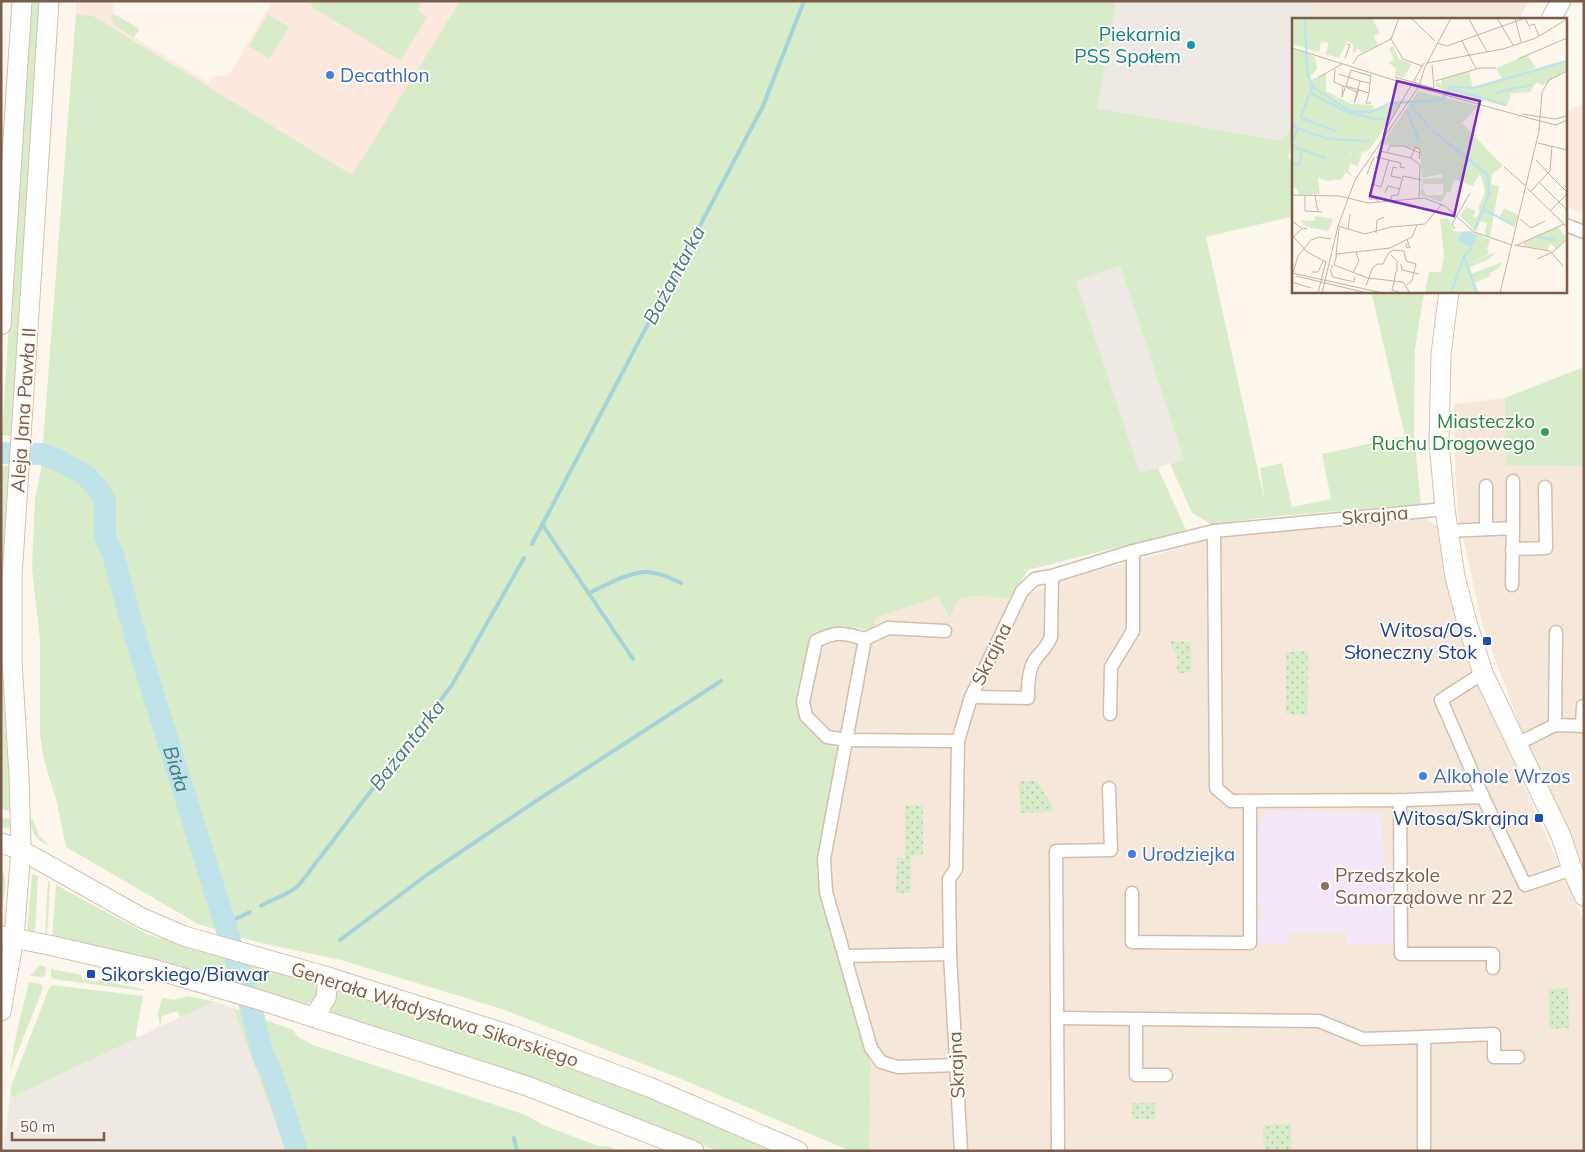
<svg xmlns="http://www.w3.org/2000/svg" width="1585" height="1152" font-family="Mulish,sans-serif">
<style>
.residential{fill:#f5e8da}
.commercial{fill:#fde8e0}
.industrial{fill:#efe9e4}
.education{fill:#f3e8fa}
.grass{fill:#d8ecc9}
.park{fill:url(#park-dots)}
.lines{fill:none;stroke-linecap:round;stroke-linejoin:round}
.stream{stroke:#a5d3da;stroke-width:4}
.river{stroke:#bfe3e8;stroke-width:22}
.street-casing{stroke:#d1beb0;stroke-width:15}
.secondary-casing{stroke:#d6c0b0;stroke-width:21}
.street{stroke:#fff;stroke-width:12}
.secondary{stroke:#fff;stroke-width:19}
.culture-dot{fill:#0f9aa8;stroke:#fffaf3;stroke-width:2}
.shop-dot{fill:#3f7fe0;stroke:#fffaf3;stroke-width:2}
.leisure-dot{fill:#2e9e5b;stroke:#fffaf3;stroke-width:2}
.transit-dot{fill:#1a4fb4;stroke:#fffaf3;stroke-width:2}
.education-dot{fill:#8d6e63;stroke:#fffaf3;stroke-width:2}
.labels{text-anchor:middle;stroke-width:4;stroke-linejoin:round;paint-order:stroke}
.culture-label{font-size:19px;fill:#0d838f;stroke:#fffaf3;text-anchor:end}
.shop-label{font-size:19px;fill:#366cbe;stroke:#fffaf3;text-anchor:start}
.street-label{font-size:19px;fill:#7a5c4d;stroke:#fffaf3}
.leisure-label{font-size:19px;fill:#27864d;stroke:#fffaf3;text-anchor:end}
.transit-label{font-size:19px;fill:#164399;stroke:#fffaf3;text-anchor:end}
.education-label{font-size:19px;fill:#785e54;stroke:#fffaf3;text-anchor:start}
.water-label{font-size:20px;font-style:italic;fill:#437c86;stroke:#fffaf3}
.inset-river{fill:none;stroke:#bfe3e8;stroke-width:2.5}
.inset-road{fill:none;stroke:#c5b3a7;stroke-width:1}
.view{fill:#7b2cbf;fill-opacity:0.15;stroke:#7b2cbf;stroke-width:2.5}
.inset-edge{fill:none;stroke:#7a5c4d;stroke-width:2.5}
</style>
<defs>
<pattern id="park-dots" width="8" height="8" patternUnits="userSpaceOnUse" patternTransform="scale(1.25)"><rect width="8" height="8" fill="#d8ecc9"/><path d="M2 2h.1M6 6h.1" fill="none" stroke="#b4c2a5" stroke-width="1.8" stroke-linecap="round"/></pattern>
</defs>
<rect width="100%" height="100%" fill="#fdf6ec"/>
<g class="residential">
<polygon points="1316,1 1529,1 1519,19 1314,19"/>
<polygon points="1584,367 1584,870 1522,732 1482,623 1458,515 1455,468 1454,404 1505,398"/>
<polygon points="1423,517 1437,526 1460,632 1482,691 1584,921 1584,1151 869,1151 871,1064 820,893 819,739 798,712 811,636 842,627 869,629 874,618 938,597 948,617 959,599 974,596 1009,598 1010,602 1064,580 1231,534"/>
</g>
<g class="commercial">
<polygon points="76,1 113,1 115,14 139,28 134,37 209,83 214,75 225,76 231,71 273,1 460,1 352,176 93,17 76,14"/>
<polygon points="1584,103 1584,214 1566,207 1566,112"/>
</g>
<g class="industrial">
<polygon points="1116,1 1316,1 1314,19 1294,19 1294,126 1281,141 1096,108"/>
<polygon points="1120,266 1184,459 1140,474 1076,281"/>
<polygon points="215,1002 233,1008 286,1151 3,1151 10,1098 180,1017"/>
</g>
<polygon class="education" points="1265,811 1381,813 1384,867 1393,867 1394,945 1346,944 1347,933 1290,933 1289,943 1256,943 1256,922 1261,919 1262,908 1257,904 1258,830"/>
<g class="grass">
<polygon points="29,1 41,1 13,436 2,435"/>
<polygon points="305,1 418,1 421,4 417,10 427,17 401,60 389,54 312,7 311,4"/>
<polygon points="460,1 1116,1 1097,108 1281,141 1294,126 1294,133 1288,158 1294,161 1294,216 1206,237 1265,502 1260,468 1282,463 1292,507 1331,499 1322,454 1405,436 1371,291 1424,291 1415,350 1414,435 1421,504 1268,517 1211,524 1192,513 1170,464 1184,459 1120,266 1076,281 1140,473 1158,468 1186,530 1028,570 1009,598 974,596 959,599 949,618 938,597 875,618 874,626 869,629 842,627 811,636 798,712 819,739 837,749 819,857 820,892 871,1064 869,1151 850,1151 679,1078 502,1009 341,960 261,943 198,924 66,847 57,803 44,760 40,734 40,640 32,569 35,499 41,469 76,14 93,16 352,175"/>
<path d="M111,14L120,17L139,30L134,37C125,31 109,26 111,14Z"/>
<polygon points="268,14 289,27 269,59 249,46"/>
<polygon points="1584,367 1584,466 1506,465 1505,398"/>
<polygon points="1,466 10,466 2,601 2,675 11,811 1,809"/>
<polygon points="1,818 11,819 10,829 1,827"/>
<path d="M31,819H33L39,836L47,843L48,845C35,839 31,833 31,819Z"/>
<path d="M1,866C7,877 6,895 1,906Z"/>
<polygon points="32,874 38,876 35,934 28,933 27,931"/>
<polygon points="48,881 50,882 47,937 45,936"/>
<path d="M56,885L149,935L310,979C322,988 317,1004 301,1004L161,961L52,937Z"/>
<polygon points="40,965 46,967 45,975 42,977 30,976"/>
<polygon points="51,969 82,975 81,978 96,982 97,980 143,989 144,991 54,979 51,976"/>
<polygon points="29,982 41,984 43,988 10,1071 17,1030"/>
<polygon points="52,985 143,996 136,1034 137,1038 10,1098 11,1087 49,988"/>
<polygon points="332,986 504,1041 745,1133 785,1151 717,1151 532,1079 324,1012"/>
<polygon points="188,996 215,1002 180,1017 178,1011 162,1016 160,1028 158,1013 162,998 174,1000"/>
<polygon points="233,1008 293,1030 298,1037 313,1045 526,1115 543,1125 598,1146 608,1146 620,1151 286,1151"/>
</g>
<g class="park">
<polygon points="1171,641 1191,642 1191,672 1177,674 1177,655 1171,647"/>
<polygon points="1308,651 1307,715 1286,714 1286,652"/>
<polygon points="1019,781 1037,781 1055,811 1020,813"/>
<polygon points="905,805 923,805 923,855 911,856 911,893 896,893 897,858 905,858"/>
<polygon points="1568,988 1569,1028 1549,1029 1549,989"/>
<polygon points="1132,1103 1156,1103 1155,1119 1132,1119"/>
<polygon points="1291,1124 1292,1151 1264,1151 1263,1125"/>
</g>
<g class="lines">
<g class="stream">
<polyline points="542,524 633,659"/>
<polyline points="532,544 763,106 804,1"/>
<path d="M589,593C606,585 625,574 644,572C656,571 670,578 681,583"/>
<path d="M261,906C274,898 287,896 299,885L452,685L524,558"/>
<polyline points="225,924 250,912"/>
<polyline points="340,940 428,874 530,805 721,681"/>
<polyline points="514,1138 517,1151"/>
</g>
<path class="river" id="s1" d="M1,453L42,454L58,460L85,475L97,488L105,500V537L113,555L136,639L225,924L254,1019L262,1053L272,1074L297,1151"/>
<defs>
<g id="street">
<polyline points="1566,225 1584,232"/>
<polyline points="1513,481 1513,528"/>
<polyline points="1486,528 1486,486"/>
<polyline points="1214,531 1216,788 1231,801 1406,800 1483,797 1525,885 1572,869"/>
<polyline points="1448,531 1513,528 1512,585"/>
<polyline points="1512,549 1546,548 1545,487"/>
<polyline points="945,631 888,628 865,639 824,859 826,892 871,1048 881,1062 898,1067 957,1065"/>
<path d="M865,639C842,633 839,630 816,641L803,702L806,716L827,737L846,740L958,741"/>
<path d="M971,697L1028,698C1028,686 1028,672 1034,661C1040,652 1047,648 1051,637L1052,576"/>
<polyline points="1110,714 1111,667 1133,631 1133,551"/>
<polyline points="1555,725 1556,632"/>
<polyline points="1582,726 1583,706"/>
<polyline points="1517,744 1555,725 1584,726"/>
<polyline points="1483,797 1441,700 1483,673"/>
<polyline points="1400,800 1401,954 1493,954 1493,968"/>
<polyline points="1132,893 1132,942 1250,943 1250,801"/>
<polyline points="845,956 950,954"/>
<polyline points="1057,1018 1319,1021 1363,1039 1424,1037 1424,1151"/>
<polyline points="1136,1019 1136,1075 1166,1075"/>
<polyline points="1424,1037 1494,1034 1494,1057 1518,1057"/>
<polyline points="961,1151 950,954 949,879 956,869 958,741 971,697 1022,591 1035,579 1052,576 1133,551 1214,531 1445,509"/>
<polyline points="1058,1151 1056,851 1111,850 1109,788"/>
</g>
<g id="secondary">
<polyline points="1551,19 1561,1"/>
<polyline points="1449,291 1441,354 1439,442 1445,509 1455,577 1468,626 1483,673 1561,836 1572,869 1584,896"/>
<polyline points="1,325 22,1"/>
<polyline points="1,843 21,850 142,918 184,936 328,977 510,1035 649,1087 798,1151"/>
<polyline points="2,936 49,945 157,970 263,1001 527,1086 694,1151"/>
<polyline points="1,1011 14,938 21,850 19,776 12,661 12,577 49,1"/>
<polyline points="314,1017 326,998 328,977"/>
</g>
</defs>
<use href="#street" class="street-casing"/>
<use href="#secondary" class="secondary-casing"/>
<use href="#street" class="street"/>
<use href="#secondary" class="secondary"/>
</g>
<circle class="culture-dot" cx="1191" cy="45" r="5"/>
<g class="shop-dot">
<circle cx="330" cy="75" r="5"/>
<circle cx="1423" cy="776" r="5"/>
<circle cx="1132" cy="854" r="5"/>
</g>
<circle class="leisure-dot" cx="1545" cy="432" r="5"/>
<g class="transit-dot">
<rect x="1482" y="636" width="10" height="10" rx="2.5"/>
<rect x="1534" y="813" width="10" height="10" rx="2.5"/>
<rect x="86" y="969" width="10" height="10" rx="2.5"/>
</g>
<circle class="education-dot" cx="1325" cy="886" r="5"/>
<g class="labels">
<g class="culture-label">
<text x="1181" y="41">Piekarnia<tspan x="1181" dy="22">PSS Społem</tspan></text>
</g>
<g class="shop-label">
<text x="340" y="82">Decathlon</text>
<text x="1433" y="783">Alkohole Wrzos</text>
<text x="1142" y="861">Urodziejka</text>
</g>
<g class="street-label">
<text transform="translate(23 410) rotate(-86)" y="7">Aleja Jana Pawła II</text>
<text transform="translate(1375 515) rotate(-5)" y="7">Skrajna</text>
<text transform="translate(991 654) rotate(-64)" y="7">Skrajna</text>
<text transform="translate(435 1014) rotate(18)" y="7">Generała Władysława Sikorskiego</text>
<text transform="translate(956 1065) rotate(-93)" y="7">Skrajna</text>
</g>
<g class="leisure-label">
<text x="1535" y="428">Miasteczko<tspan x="1535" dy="22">Ruchu Drogowego</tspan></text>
</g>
<g class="transit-label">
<text x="1477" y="637">Witosa/Os.<tspan x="1477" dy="22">Słoneczny Stok</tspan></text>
<text x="1529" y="825">Witosa/Skrajna</text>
<text x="101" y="981" text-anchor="start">Sikorskiego/Biawar</text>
</g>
<g class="education-label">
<text x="1335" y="882">Przedszkole<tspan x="1335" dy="22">Samorządowe nr 22</tspan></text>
</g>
<g class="water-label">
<text transform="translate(674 275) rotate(-62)" y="7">Bażantarka</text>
<text transform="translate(407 745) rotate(-52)" y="7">Bażantarka</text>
<text dy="7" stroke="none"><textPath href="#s1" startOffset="401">Biała</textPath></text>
</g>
</g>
<g transform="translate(1292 18)">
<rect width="275" height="275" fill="#fdf6ec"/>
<path d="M0,0H80L88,15L82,18L86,27L70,35L66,30L61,36V27L55,23L47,40L33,36L37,25L29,24L27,34L0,26ZM101,28L107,41L120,46L111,60L103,57L104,51L96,44L102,42L97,30ZM0,30L23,39L25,51L18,59L19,62L34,55V73L59,86V93L79,94L111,83L77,132L70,135L66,148L59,146L56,152L60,158L53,154L61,142L56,140L62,131L65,138L78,126L52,130L37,150L22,154L18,159L0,154ZM235,37L244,50L210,61L204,50ZM177,54L181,70L161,68L155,74L143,68L145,64L150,67L149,61ZM126,73L186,88L170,105L211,148L200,156L199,166L207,168L198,219L192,217L195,205L187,203L184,214L168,198L174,189L184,193L180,198L184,200L188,194L186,190L193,175L190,159L187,157L181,168L162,161L158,175L155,174L149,184L128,177L131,161L150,160V156L130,160L128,131L90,126ZM134,166H151V177H134L130,168ZM156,200L162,213H167L162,214L168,249L204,234L197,241L178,249L179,256L210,244L207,250L198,255L199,258L182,265L186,275H133L137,254H149L152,238L148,201Z" fill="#d8ecc9" fill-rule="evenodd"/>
<path d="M55,124L78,126L64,138L61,132L56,139L61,141L50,161L35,163L26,159L28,176L7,177L5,171L0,169V154L18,159L21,154L13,150L16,143L36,149L41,135L52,130ZM23,198L41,201L37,213L14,209L8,202L22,203ZM153,255L159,261L151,275H134L137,259Z" fill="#d8ecc9"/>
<path d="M275,43V52L251,67L244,64L238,74L219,75L215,88L156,74L161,69L182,70ZM59,86L81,87L83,93H59ZM212,190L226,197L223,208L207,200ZM266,209L275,220L264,231L258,225L256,232L232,228V223ZM179,213L198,222L195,230L197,236L175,246L181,264L159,273L162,264L142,259L153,255L162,227V214Z" fill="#d8ecc9"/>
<path d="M167,214H176L185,217L180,229L166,223L170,215Z" fill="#bfe3e8"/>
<path class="inset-river" d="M13,0L15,55L21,69L58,93L79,94L99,85L150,82L159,69L182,70L275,43M19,71L20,76L53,93L82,101H97M160,71L214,87M220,71L239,67M203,75L220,71M118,86L139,111M115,92L127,124M9,99L20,69M9,100L44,113M0,103L4,110L36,121L78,123M140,112L195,156L197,176L183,212M0,127L5,112M0,128L34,140M1,145L7,147L10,133M191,191L223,208M246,219L263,222M172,238L185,275M159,275L172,238L181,230"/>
<path class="inset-road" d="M119,0L143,23M205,0L221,27M223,0L229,24M233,0L237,8L242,6L247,18M177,1L195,34M99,21L111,41L130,48M99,21L107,0M170,23L184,51M145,25L155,28L233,0M0,30L124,69L244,102L264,107L275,102M53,40L58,27L55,26M226,41L275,20M135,45L211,31L244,20L275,1M61,46L66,38L99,21M140,47L142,70M43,51L42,64L65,74M47,56L68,63M79,58L59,52L54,68L77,75L79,56M27,59L50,46M103,59L141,70M143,63L188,50H204M51,67L50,79L53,70M67,72L62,85L68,63L78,65M77,75L74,85H79M230,96L263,101L275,98M91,116L132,45M246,125L275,132M95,134L98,128H112L128,135L127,141M84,139L109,145L108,149L113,150M85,140L88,133L119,140L128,147L127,179M119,140L123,129L128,131V135M244,142L256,155M212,149L234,168M105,150L101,149L99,158L109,160M256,155L275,174M75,156L82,139M247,164L275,192M235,170L275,209M239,173L258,153L260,128M93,175L96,168L107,171M0,177L47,178L76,185L132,180L153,188L182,214L220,227M13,178V193L30,194M23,178L26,194M99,182V178L106,177L111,158L130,162M86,185L85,181H77L80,166L89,169L97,142M258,193L275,176M0,194V203L11,211M228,201L239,210L253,203M46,208L73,216L99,209L133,206L150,186M56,211L58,196M163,211L160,206L178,175M84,215L85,202L92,199M0,217L15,234L34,244M0,220L11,210L15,211M115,225L114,229L118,230L115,221M222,227L258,233L271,248M225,227L272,206M96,236L101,232L112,233L114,243L124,246L120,263L115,267M44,237L47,210M99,237L105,243V254M245,241L261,234L275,221M109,246L110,252L127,256M41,247L38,252L41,259L62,264L63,259M42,247L45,236L98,230L120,219L125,207M42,247L76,260L111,264L118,275M20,254H26L31,243M104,254L100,272L109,275M0,255L91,275M1,255L6,238L19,222L27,219L39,221M61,255L67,243L64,234M4,258L75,275M0,264L19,270M74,268L80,251L85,246H91L96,236M26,275L34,243M30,275L46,208L63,162L127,68L133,49L159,0M208,275L247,113L250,74L257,62L275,53"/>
<path class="view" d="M105,63L188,83L162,198L78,178Z"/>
<rect width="275" height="275" class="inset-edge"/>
</g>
<rect width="1585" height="1152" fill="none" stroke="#7a5c4d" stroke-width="5"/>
<path d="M12 1132v8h92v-8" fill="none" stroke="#7a5c4d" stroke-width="2.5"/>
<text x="20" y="1132" font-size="15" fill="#7a5c4d" stroke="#fffaf3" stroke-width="4" paint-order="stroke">50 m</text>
</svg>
